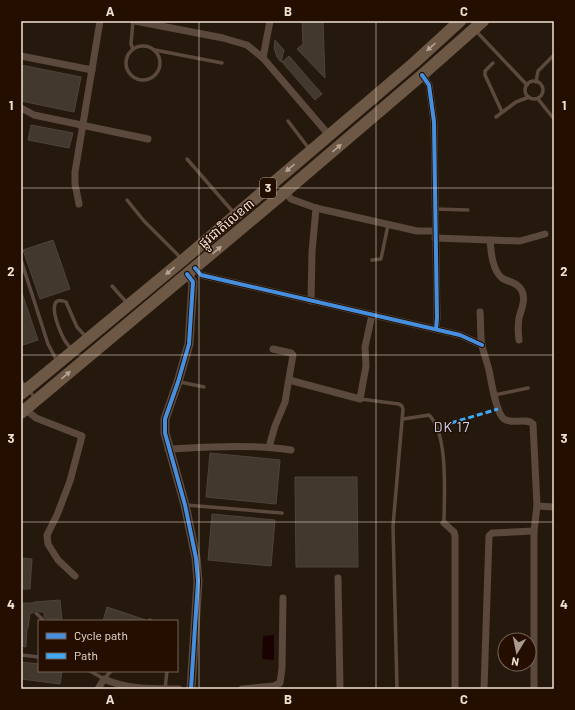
<svg xmlns="http://www.w3.org/2000/svg" width="575" height="710" font-family="Barlow,'Noto Sans Khmer',sans-serif">
<style>
.water{fill:#190201}
.building{fill:#42382e;stroke:#4f433a}
.lines{fill:none;stroke-linecap:round;stroke-linejoin:round}
.service{stroke:#5a493c;stroke-width:3.5}
.minor{stroke:#5a493c;stroke-width:7}
.tertiary{stroke:#5a493c;stroke-width:9}
.trunk{stroke:#6d5845;stroke-width:12}
.quiet{stroke:#3fa9f5;stroke-width:3;stroke-dasharray:6 3;stroke-linecap:butt}
.cycleway-casing{stroke:#230e00;stroke-width:6}
.cycleway{stroke:#468fdf;stroke-width:4}
.oneway{fill:#b6a394}
.grid{fill:none;stroke:#f1e1d5;stroke-width:1;stroke-opacity:0.55}
.labels{text-anchor:middle;stroke-width:3;stroke-linejoin:round;paint-order:stroke}
.shield{fill:#230e00;stroke:#b3a295;stroke-width:1}
.shield-label{font-size:12px;font-weight:bold;fill:#f1e1d5}
.street-label{font-size:13px;fill:#f1e1d5;stroke:#230e00}
.neighbourhood-label{font-size:14px;letter-spacing:1px;fill:#cfdaf6;stroke:#230e00}
.neatline{fill:none;stroke:#f1e1d5;stroke-width:1.5}
.grid-label{font-size:13px;text-anchor:middle;font-weight:bold;fill:#f1e1d5}
</style>
<rect width="100%" height="100%" fill="#25190e"/>
<polygon class="water" points="274,635 274,660 262,659 263,636"/>
<g class="building">
<polygon points="302,21 323,21 325,78 297,49 303,44"/>
<polygon points="275,40 284,50 281,62 277,57 274,48"/>
<polygon points="289,56 322,94 315,100 282,62"/>
<polygon points="21,65 81,77 74,112 21,101 23,82 21,82"/>
<polygon points="31,125 73,133 69,148 28,140"/>
<polygon points="53,240 70,289 40,299 23,250"/>
<polygon points="21,293 22,293 38,340 23,345 21,340"/>
<polygon points="210,453 280,460 276,504 206,497"/>
<polygon points="295,477 357,477 358,567 296,567"/>
<polygon points="212,514 275,520 271,566 208,560"/>
<polygon points="21,558 32,559 30,589 21,589"/>
<polygon points="60,600 62,619 47,619 44,617 44,612 40,612 36,610 34,610 33,613 30,613 28,628 27,628 26,647 21,646 21,603 34,603 34,602"/>
<polygon points="107,607 146,620 146,621 103,621"/>
<polygon points="21,662 39,664 39,671 62,671 60,684 21,679"/>
</g>
<g class="lines">
<g class="service">
<polyline points="475,30 527,85"/>
<circle cx="143" cy="63" r="17"/>
<polyline points="133,49 131,44 133,21"/>
<polyline points="155,50 222,63"/>
<polyline points="493,63 485,71 485,75 502,112"/>
<circle cx="534" cy="90" r="9"/>
<polyline points="536,82 538,71 554,55"/>
<polyline points="538,99 554,119"/>
<polyline points="496,117 516,102 529,97"/>
<polyline points="288,121 310,150"/>
<polyline points="187,159 234,213"/>
<polyline points="127,200 144,221 181,258"/>
<polyline points="435,209 468,210"/>
<polyline points="21,260 48,344 57,361"/>
<polyline points="372,260 381,259 388,225"/>
<polyline points="112,286 128,304"/>
<path d="M72,350C69,346 65,342 63,337C59,330 44,293 66,302L77,327L86,337"/>
<polyline points="21,381 36,399"/>
<polyline points="180,382 204,387"/>
<polyline points="495,395 528,388"/>
<polyline points="360,399 399,404 402,406 403,409 393,526 397,689"/>
<path d="M403,419L429,415C449,434 444,497 444,523"/>
<polyline points="186,505 282,513"/>
<polyline points="36,613 44,621"/>
<polyline points="149,621 150,620"/>
<polyline points="21,655 39,657"/>
<polyline points="90,671 104,679 111,671"/>
<polyline points="165,689 167,671"/>
</g>
<g class="minor">
<polyline points="135,21 223,38 247,45 263,58 329,135"/>
<polyline points="21,56 92,70"/>
<polyline points="263,58 270,21"/>
<polyline points="422,75 429,85 434,122 437,318 436,329"/>
<polyline points="21,108 34,115 148,139"/>
<polyline points="285,192 291,199 316,208 417,231 435,231"/>
<polyline points="79,204 75,184 75,172 100,21"/>
<polyline points="435,238 520,241 545,234"/>
<path d="M490,240C491,251 492,270 502,278C508,282 518,282 522,291C526,300 521,310 519,318C518,325 518,333 519,340"/>
<polyline points="195,268 201,275 460,335 482,345"/>
<polyline points="311,301 312,252 316,208"/>
<path d="M480,312C481,323 480,335 482,346C484,354 487,362 489,370C491,380 496,413 504,419C512,425 526,417 533,424L537,506L554,507"/>
<polyline points="289,380 360,399 366,366 365,347 372,315"/>
<polyline points="25,409 36,418 82,436 70,481 57,515 47,535 48,544 58,560 75,576"/>
<polyline points="269,447 275,426 285,402 293,355 291,353 273,349"/>
<path d="M168,449C209,447 250,444 291,450"/>
<polyline points="444,523 454,532 455,536 455,689"/>
<polyline points="338,578 340,689"/>
<path d="M98,689L104,679C128,690 154,689 179,689"/>
<polyline points="242,689 274,686 280,683 282,668 283,598"/>
<polyline points="484,689 489,536 492,533 534,531"/>
<polyline points="534,689 534,531 537,506"/>
</g>
<polyline class="tertiary" points="187,274 193,282 189,344 178,382 165,419 165,433 185,505 196,558 198,581 191,689"/>
<g class="trunk">
<polyline points="21,394 183,260 414,63 460,21"/>
<polyline points="21,413 285,192 422,75 483,21"/>
</g>
<polyline class="quiet" points="451,423 498,409"/>
<defs>
<g id="cycleway">
<polyline points="422,75 429,85 434,122 437,318 436,329"/>
<polyline points="195,268 201,275 460,335 482,345"/>
<polyline points="187,274 193,282 189,344 178,382 165,419 165,433 185,505 196,558 198,581 191,689"/>
</g>
</defs>
<use href="#cycleway" class="cycleway-casing"/>
<use href="#cycleway" class="cycleway"/>
</g>
<defs><path id="oneway-solid" d="M-6-.8H1V-3.2L6.5 0L1 3.2V.8H-6Z"/></defs>
<g class="oneway">
<use href="#oneway-solid" transform="translate(431 47) rotate(138)"/>
<use href="#oneway-solid" transform="translate(337 148) rotate(-40)"/>
<use href="#oneway-solid" transform="translate(290 168) rotate(139)"/>
<use href="#oneway-solid" transform="translate(217 250) rotate(-40)"/>
<use href="#oneway-solid" transform="translate(170 271) rotate(141)"/>
<use href="#oneway-solid" transform="translate(66 375) rotate(-40)"/>
</g>
<path class="grid" d="M199,21V689M376,21V689M21,188H554M21,355H554M21,522H554"/>
<g class="labels">
<rect class="shield" x="260" y="178" width="16" height="20" rx="3"/>
<g class="shield-label">
<text x="268" y="192">3</text>
</g>
<g class="street-label">
<text transform="translate(226 223) rotate(-40)" y="5">ផ្លូវជាតិលេខ៣</text>
</g>
<g class="neighbourhood-label">
<text x="452" y="432">DK 17</text>
</g>
</g>
<rect width="575" height="710" fill="none" stroke="#230e00" stroke-width="44"/>
<rect x="38" y="620" width="140" height="52" fill="#230e00" stroke="#756255"/>
<rect x="46" y="633" width="20" height="6" fill="#468fdf" stroke="#756255"/>
<text x="74" y="640" font-size="12" fill="#f1e1d5">Cycle path</text>
<rect x="46" y="653" width="20" height="6" fill="#3fa9f5" stroke="#756255"/>
<text x="74" y="660" font-size="12" fill="#f1e1d5">Path</text>
<g transform="translate(517 652) rotate(190)"><circle r="19" fill="#230e00" stroke="#756255"/>
<path d="M0-3L7 15L0 10L-7 15Z" fill="#aa9b8f"/>
<text y="-6" font-size="11" font-weight="bold" text-anchor="middle" fill="#f1e1d5">N</text>
</g>
<rect x="22" y="22" width="531" height="666" class="neatline"/>
<g class="grid-label">
<text x="110" y="16">A</text>
<text x="288" y="16">B</text>
<text x="464" y="16">C</text>
<text x="11" y="110">1</text>
<text x="564" y="110">1</text>
<text x="11" y="276">2</text>
<text x="564" y="276">2</text>
<text x="11" y="443">3</text>
<text x="564" y="443">3</text>
<text x="11" y="609">4</text>
<text x="564" y="609">4</text>
<text x="110" y="704">A</text>
<text x="288" y="704">B</text>
<text x="464" y="704">C</text>
</g>
</svg>
